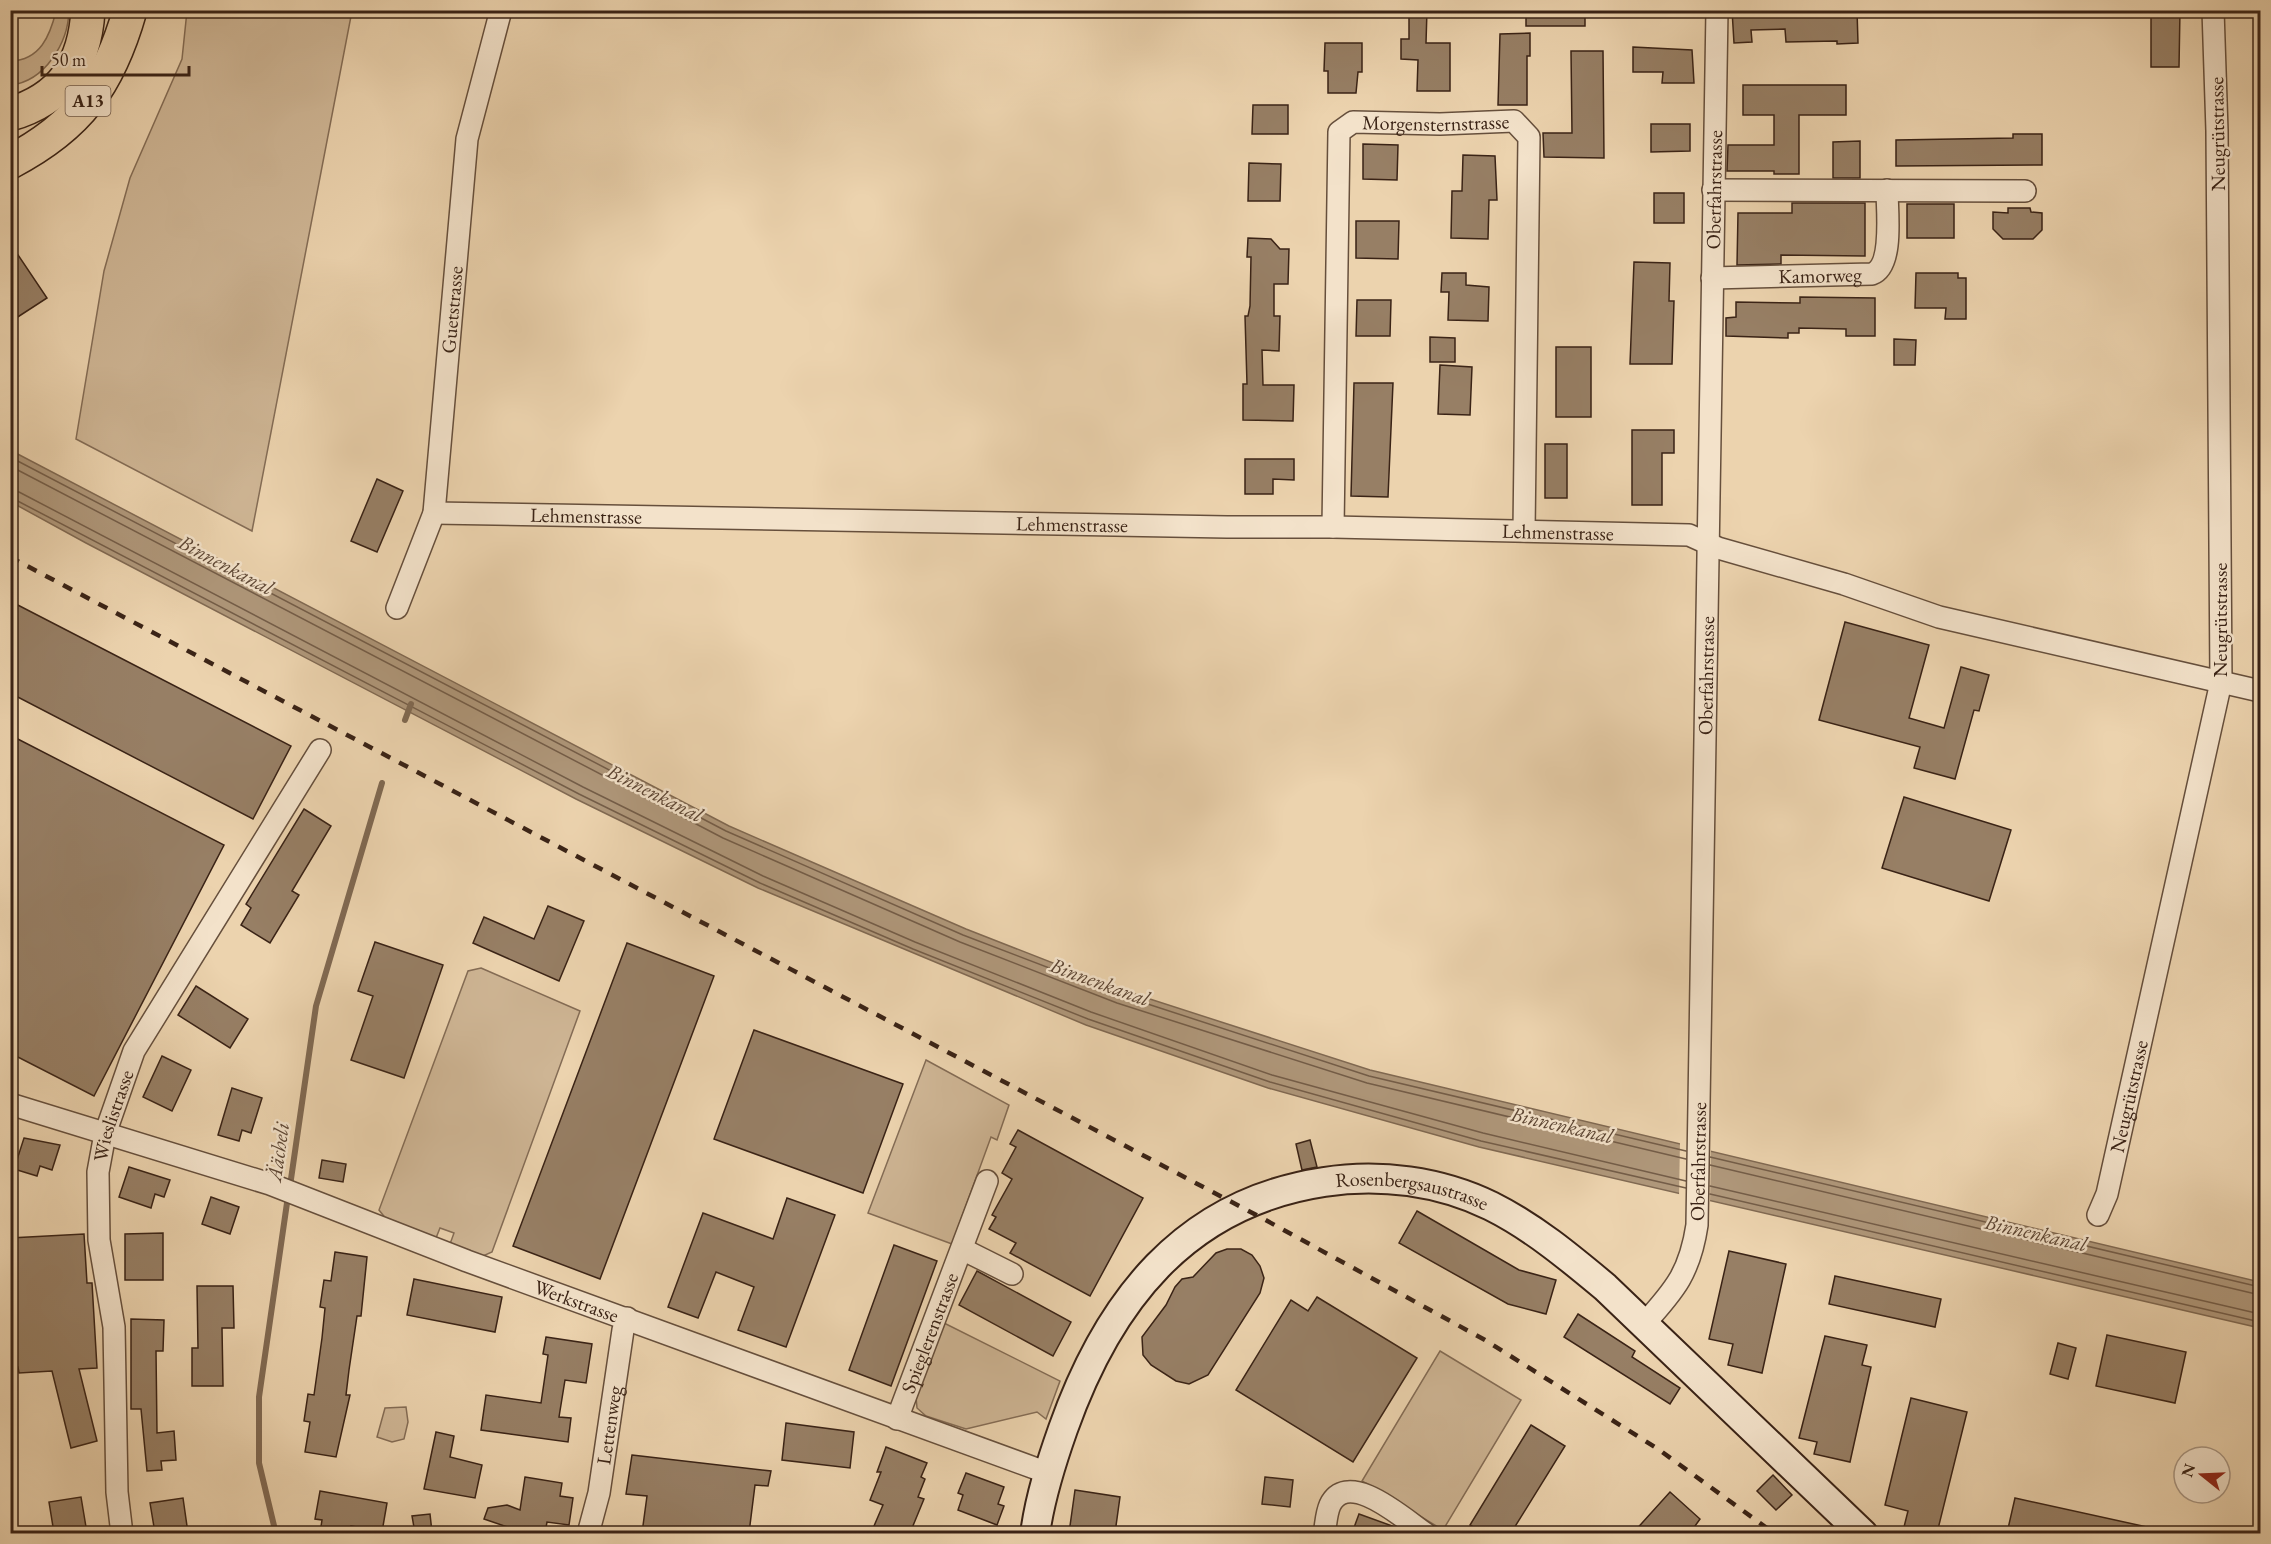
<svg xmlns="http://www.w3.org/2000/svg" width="2271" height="1544" font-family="'EB Garamond',serif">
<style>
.green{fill:#ceb594;stroke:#846c55;stroke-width:1.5}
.water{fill:#af977a;stroke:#806952;stroke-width:1.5}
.pier{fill:#ecd3ae}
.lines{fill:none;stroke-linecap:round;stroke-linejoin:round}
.shore{stroke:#745d48;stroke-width:1.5}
.stream{stroke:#806952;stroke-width:6}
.building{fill:#977f65;stroke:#3a2316;stroke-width:1.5}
.street-casing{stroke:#664f3c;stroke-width:24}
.secondary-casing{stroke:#3a2316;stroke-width:32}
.highway-casing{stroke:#3a2316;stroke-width:36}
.street{stroke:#f3e2ca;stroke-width:21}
.secondary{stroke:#f3e2ca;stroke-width:28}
.highway{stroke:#ecd3ae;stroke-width:33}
.rail{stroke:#3a2316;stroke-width:4.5;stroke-dasharray:10 10;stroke-linecap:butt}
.labels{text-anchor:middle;stroke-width:5;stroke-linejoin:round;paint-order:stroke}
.shield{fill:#f3e2ca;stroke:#725c4c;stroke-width:1.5}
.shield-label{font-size:18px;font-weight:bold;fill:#3a2316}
.street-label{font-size:20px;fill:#3a2316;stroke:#f3e2ca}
.water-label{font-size:21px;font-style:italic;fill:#5d4634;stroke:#f3e2ca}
</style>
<rect width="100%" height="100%" fill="#ecd3ae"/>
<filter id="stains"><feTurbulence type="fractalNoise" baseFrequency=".00333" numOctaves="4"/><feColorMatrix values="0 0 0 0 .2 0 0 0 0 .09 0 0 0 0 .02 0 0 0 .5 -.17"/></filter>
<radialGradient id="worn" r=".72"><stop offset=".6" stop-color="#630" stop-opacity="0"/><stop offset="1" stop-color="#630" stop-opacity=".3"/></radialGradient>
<g class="green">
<path d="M56,11H69C68,43 45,81 11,85V61C40,60 50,36 56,11Z"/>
<polygon points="187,11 352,11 252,531 76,439 104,271 130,178 182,59"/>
<polygon points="481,968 580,1011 492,1252 483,1256 450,1244 454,1233 440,1228 436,1238 387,1220 379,1210 468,971"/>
<polygon points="926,1060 1009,1105 997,1140 991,1137 952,1244 868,1213"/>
<polygon points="944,1323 1060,1381 1046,1419 1037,1412 966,1429 926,1416 917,1408 916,1397"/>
<polygon points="1440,1351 1521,1400 1443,1530 1362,1481"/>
<polygon points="406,1407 408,1422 404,1439 392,1442 377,1437 385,1408"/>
</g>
<polygon class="water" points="10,450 729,826 966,929 1122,990 1370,1070 2260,1282 2260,1328 1479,1147 1268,1088 1086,1025 758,888 576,799 86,543 11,502"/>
<polygon class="pier" points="1680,1140 1711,1148 1710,1203 1679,1196"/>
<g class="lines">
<g class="shore">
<polyline points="10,457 726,831 963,935 1120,995 1369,1076 1686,1151"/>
<polyline points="10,466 723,838 960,942 1117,1003 1367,1083 1686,1159"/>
<polyline points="10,490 19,492 583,787 763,876 915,942 1091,1012 1272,1075 1483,1133 1686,1181"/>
<polyline points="10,497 579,794 760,883 913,949 1088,1019 1270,1082 1481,1141 1686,1188"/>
<polyline points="1710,1157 2260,1287"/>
<polyline points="1710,1165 2260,1295"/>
<polyline points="1710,1186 2260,1314"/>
<polyline points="1710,1194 2260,1322"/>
</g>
<g class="stream">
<polyline points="405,720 411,704"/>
<polyline points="290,1186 316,1006 382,783"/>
<polyline points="276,1534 259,1463 259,1397 288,1196"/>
</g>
</g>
<g class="building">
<polygon points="1409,10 1427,10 1426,43 1450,43 1450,91 1417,91 1418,60 1401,59 1401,39 1409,39"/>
<rect x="1526" y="10" width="59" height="16"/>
<polygon points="1732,10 1857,10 1858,43 1837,44 1837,41 1786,42 1785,29 1751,30 1752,42 1734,43"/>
<polygon points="2151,10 2180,10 2179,67 2151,67"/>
<polygon points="1530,33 1530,56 1527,56 1527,105 1498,105 1500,34"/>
<polygon points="1325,43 1362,43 1362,72 1358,72 1356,93 1328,93 1328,71 1324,71"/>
<polygon points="1633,47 1692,50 1694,83 1662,83 1663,72 1633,72"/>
<polygon points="1571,51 1603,51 1604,158 1544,157 1543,133 1572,133"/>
<polygon points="1743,85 1846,85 1846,115 1799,115 1799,174 1774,174 1774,171 1727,171 1728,145 1774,145 1774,115 1743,115"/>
<polygon points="1253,105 1288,105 1288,134 1252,134"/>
<polygon points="1651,124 1690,124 1690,151 1651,152"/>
<polygon points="2013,134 2042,134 2042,165 1896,166 1896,140 2013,138"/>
<polygon points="1860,141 1860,178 1833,178 1833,142"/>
<polygon points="1363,144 1398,145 1397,180 1363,179"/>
<polygon points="1463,155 1495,156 1497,200 1489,200 1488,239 1451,238 1452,191 1462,191"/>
<polygon points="1249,163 1281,164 1280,201 1248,201"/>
<rect x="1654" y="193" width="30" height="30"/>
<polygon points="1792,203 1865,203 1865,256 1781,255 1781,264 1737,265 1738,213 1792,213"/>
<rect x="1907" y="204" width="47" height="34"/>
<polygon points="2008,208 2030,208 2031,212 2042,213 2042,230 2033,239 2003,239 1993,229 1993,212 2008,213"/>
<polygon points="1356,221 1399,221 1398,259 1356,258"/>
<polygon points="1248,238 1271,239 1280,249 1289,249 1288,284 1274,284 1274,316 1280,316 1279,351 1262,350 1263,385 1294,385 1293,421 1243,420 1243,384 1247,384 1245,316 1248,316 1250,306 1251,257 1247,257"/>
<polygon points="10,243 47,298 10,322"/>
<polygon points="1634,262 1670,263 1669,301 1674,301 1672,364 1630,364"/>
<polygon points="1442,273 1466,273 1466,285 1489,287 1488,321 1448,320 1449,292 1441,292"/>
<polygon points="1916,273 1958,273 1958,278 1966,278 1966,319 1945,319 1946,308 1915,308"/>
<polygon points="1800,297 1875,298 1875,336 1846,336 1846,329 1799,328 1799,333 1788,333 1788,338 1726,336 1726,318 1736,317 1736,302 1800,303"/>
<polygon points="1357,300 1391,300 1390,336 1356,336"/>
<polygon points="1430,337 1455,338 1455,362 1430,362"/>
<polygon points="1894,339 1916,340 1915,365 1894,365"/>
<rect x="1556" y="347" width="35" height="70"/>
<polygon points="1440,365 1472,367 1470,415 1438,414"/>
<polygon points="1354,383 1393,383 1388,497 1351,496"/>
<polygon points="1632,430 1674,430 1674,453 1662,453 1662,505 1632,505"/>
<rect x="1545" y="444" width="22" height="54"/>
<polygon points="1245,459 1294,459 1294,480 1273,479 1273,494 1245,494"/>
<polygon points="377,479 403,491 377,552 351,541"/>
<polygon points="10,601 291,746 253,819 10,693"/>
<polygon points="1845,622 1929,645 1909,718 1944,728 1961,667 1989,675 1979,711 1974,710 1955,779 1914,768 1920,747 1819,720"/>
<polygon points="10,735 224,845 94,1096 10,1053"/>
<polygon points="1904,797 2011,830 1989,901 1882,868"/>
<polygon points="304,809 331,826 292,891 299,895 270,943 241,925 251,908 246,904"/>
<polygon points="548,906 584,921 559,981 473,943 484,917 534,939"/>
<polygon points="375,942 443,965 404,1078 351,1060 373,996 358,991"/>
<polygon points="627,943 714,976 600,1279 513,1246"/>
<polygon points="196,986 248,1019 230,1048 178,1015"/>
<polygon points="754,1030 903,1084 863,1193 714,1139"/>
<polygon points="162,1056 191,1070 172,1111 143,1097"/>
<polygon points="232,1088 262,1098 251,1133 242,1130 239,1141 218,1135"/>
<polygon points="1018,1130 1143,1198 1090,1296 1010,1253 1016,1243 989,1229 996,1217 992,1215 1012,1179 1002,1173 1016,1147 1010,1144"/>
<polygon points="24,1138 60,1145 52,1170 40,1166 37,1176 14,1169"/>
<polygon points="1310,1140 1317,1167 1302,1170 1296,1144"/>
<polygon points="322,1160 346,1164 343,1182 319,1178"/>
<polygon points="129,1167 170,1180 164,1197 155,1194 151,1208 119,1197"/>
<polygon points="211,1197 239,1207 230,1234 202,1224"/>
<polygon points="787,1198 835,1215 786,1347 738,1330 754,1287 716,1272 698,1318 668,1307 703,1213 773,1239"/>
<polygon points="1417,1211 1519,1270 1556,1280 1546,1314 1508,1304 1399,1243"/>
<polygon points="163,1233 163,1280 125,1280 125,1234"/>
<polygon points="84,1234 87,1283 92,1283 97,1368 79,1369 97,1441 71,1448 52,1371 19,1373 18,1367 10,1367 10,1298 14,1298 10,1238"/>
<polygon points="894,1245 937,1261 891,1386 849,1370"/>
<polygon points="1227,1249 1241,1249 1252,1255 1260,1266 1264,1278 1260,1293 1208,1375 1189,1384 1176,1381 1151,1365 1143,1355 1142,1337 1166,1305 1175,1287 1182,1279 1193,1277 1216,1253"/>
<polygon points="1729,1251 1786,1264 1762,1373 1728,1365 1733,1344 1709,1339"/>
<polygon points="335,1252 367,1257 361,1316 357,1316 349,1370 346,1395 350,1395 336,1457 305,1452 310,1422 304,1421 308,1394 314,1395 322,1338 325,1308 320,1307 324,1280 331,1281"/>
<polygon points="977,1271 1071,1322 1053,1356 959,1305"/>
<polygon points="1835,1276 1941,1299 1935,1327 1829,1304"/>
<polygon points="414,1279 502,1297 495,1332 407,1315"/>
<polygon points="197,1286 233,1286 234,1328 222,1328 223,1386 192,1386 192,1348 198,1348"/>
<polygon points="1317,1297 1417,1358 1353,1462 1236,1390 1291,1300 1308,1311"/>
<polygon points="1578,1314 1635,1351 1632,1357 1680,1388 1670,1404 1564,1337"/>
<polygon points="131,1319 164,1320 163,1351 156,1351 157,1433 174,1431 176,1460 161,1461 162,1470 147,1471 141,1409 131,1409"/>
<polygon points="2107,1335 2186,1352 2175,1403 2096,1386"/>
<polygon points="1825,1336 1867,1345 1862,1365 1871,1367 1850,1462 1814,1454 1817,1442 1799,1438"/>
<polygon points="546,1337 592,1344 586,1383 565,1380 559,1417 571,1418 568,1442 481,1430 486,1395 541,1403 548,1355 543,1354"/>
<polygon points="2058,1343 2076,1348 2068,1379 2050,1374"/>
<polygon points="1911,1398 1967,1412 1937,1533 1903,1531 1908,1511 1885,1505"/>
<polygon points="786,1423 854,1432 850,1468 782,1460"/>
<polygon points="1531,1425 1565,1446 1511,1533 1483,1533 1470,1525"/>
<polygon points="436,1432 454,1436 450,1457 482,1465 475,1498 424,1489"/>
<polygon points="886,1447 927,1463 921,1477 925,1479 918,1497 924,1499 910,1533 871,1533 883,1505 870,1500 881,1472 877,1472"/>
<polygon points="632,1455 771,1471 768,1486 755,1485 749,1533 642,1533 647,1496 626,1494"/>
<polygon points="966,1473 1004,1487 998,1504 1004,1506 997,1525 958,1510 963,1495 958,1493"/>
<polygon points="1773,1475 1792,1495 1776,1510 1757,1491"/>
<polygon points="525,1477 562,1483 560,1496 573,1498 569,1525 547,1522 545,1533 525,1533 484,1519 488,1508 507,1505 520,1510"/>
<polygon points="1265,1477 1293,1480 1290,1507 1262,1504"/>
<polygon points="1075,1490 1120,1497 1115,1533 1069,1533"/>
<polygon points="320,1491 387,1503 382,1532 351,1526 350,1533 320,1533 322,1520 315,1519"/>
<polygon points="1670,1492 1700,1519 1690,1533 1633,1533"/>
<polygon points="81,1497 87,1533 54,1533 49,1502"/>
<polygon points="183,1498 188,1533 155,1533 150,1503"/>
<polygon points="2015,1498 2147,1527 2146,1533 2007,1533"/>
<polygon points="430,1514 432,1532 415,1533 412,1516"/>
<polygon points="1359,1514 1395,1527 1404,1533 1352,1533"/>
</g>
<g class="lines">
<defs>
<g id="street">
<polyline points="1713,190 2025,191"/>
<path id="s1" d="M1712,278L1872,274C1894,266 1887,211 1887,190"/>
<path id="s2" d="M434,513L1227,527H1333L1689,535L1718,548L1844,584L1939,617L2260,691"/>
<path id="s3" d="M1333,527L1339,132L1353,122L1440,124L1514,121L1529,137L1524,531"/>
<path id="s4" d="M397,608L434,513L467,139L501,10"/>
<path id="s5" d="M10,1104L270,1184L467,1261L1048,1473"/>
<path id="s6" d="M2098,1215L2107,1194L2221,682L2217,131L2213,10"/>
<polyline points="962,1249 1012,1274"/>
<path id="s7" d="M1644,1324C1675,1290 1690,1272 1697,1225L1717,10"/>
<path id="s8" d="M897,1419L987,1181"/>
<path id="s9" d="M122,1534L117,1492L114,1327L99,1240L98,1172L105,1134L134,1051L320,750"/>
<path id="s10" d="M588,1534L599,1493L623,1330L627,1318"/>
<path d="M1324,1534C1326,1525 1326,1514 1330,1505C1348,1468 1404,1519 1426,1534"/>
</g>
<g id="secondary">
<path id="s11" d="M1035,1534C1040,1497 1051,1463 1063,1429C1108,1302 1184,1203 1324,1182C1379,1173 1440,1181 1491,1206C1533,1227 1569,1257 1605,1287L1863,1534"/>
</g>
<g id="highway">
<path d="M10,114C62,99 85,64 88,10"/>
<path d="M10,162C79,126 109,84 130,10"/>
</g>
</defs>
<use href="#street" class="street-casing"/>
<use href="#secondary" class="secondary-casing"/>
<use href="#highway" class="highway-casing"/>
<use href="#street" class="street"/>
<use href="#secondary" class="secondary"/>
<use href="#highway" class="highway"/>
<polyline class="rail" points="10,557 1260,1217 1485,1340 1658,1449 1775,1534"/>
</g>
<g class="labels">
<rect class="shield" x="65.5" y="86" width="45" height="30" rx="4.5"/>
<g class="shield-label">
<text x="88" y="107">A13</text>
</g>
<g class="street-label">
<text dy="7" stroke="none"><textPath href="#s3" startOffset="495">Morgensternstrasse</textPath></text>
<text transform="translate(2217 134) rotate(-91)" y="7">Neugrütstrasse</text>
<text dy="7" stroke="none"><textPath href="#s7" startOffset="1150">Oberfahrstrasse</textPath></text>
<text dy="7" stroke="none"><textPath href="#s1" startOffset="108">Kamorweg</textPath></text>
<text dy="7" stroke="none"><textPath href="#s4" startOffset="306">Guetstrasse</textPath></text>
<text dy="7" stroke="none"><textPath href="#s2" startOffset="152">Lehmenstrasse</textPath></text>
<text dy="7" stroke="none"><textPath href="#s2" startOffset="638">Lehmenstrasse</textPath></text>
<text dy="7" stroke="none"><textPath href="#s2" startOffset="1124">Lehmenstrasse</textPath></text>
<text transform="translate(2220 620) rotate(-90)" y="7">Neugrütstrasse</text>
<text dy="7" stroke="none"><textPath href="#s7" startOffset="664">Oberfahrstrasse</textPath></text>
<text dy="7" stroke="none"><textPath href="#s6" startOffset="123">Neugrütstrasse</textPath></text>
<text dy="7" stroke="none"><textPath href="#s9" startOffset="422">Wieslistrasse</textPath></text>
<text dy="7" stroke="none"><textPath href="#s7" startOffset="178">Oberfahrstrasse</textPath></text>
<text dy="7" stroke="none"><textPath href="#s11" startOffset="578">Rosenbergsaustrasse</textPath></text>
<text dy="7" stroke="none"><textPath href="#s5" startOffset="600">Werkstrasse</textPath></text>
<text dy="7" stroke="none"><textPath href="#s8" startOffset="92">Spieglerenstrasse</textPath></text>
<text dy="7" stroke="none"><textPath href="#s10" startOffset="111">Lettenweg</textPath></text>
</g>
<g class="water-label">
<text transform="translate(226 565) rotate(28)" y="7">Binnenkanal</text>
<text transform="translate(655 793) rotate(27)" y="7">Binnenkanal</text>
<text transform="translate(1100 982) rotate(20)" y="7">Binnenkanal</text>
<text transform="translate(1562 1125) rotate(13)" y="7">Binnenkanal</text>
<text transform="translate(278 1152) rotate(-82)" y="7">Äächeli</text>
<text transform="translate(2036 1233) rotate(13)" y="7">Binnenkanal</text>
</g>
</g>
<rect width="2271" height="1544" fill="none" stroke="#ecd3ae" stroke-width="36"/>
<rect x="12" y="12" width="2247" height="1520" fill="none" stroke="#3a2316" stroke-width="3"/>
<rect x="18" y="18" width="2235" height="1508" fill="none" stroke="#3a2316" stroke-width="1.5"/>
<g transform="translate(2202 1475) rotate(288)"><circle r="28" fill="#f3e2ca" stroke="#a99682" stroke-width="1.5"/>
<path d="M0-4.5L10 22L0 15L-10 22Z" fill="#8f2418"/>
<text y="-9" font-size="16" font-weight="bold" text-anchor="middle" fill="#3a2316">N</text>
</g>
<path d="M42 66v9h147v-9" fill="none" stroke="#3a2316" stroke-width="3"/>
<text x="51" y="66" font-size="18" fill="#3a2316" stroke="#f3e2ca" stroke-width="4.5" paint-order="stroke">50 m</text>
<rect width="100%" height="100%" filter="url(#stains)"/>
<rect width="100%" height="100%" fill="url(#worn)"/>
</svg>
